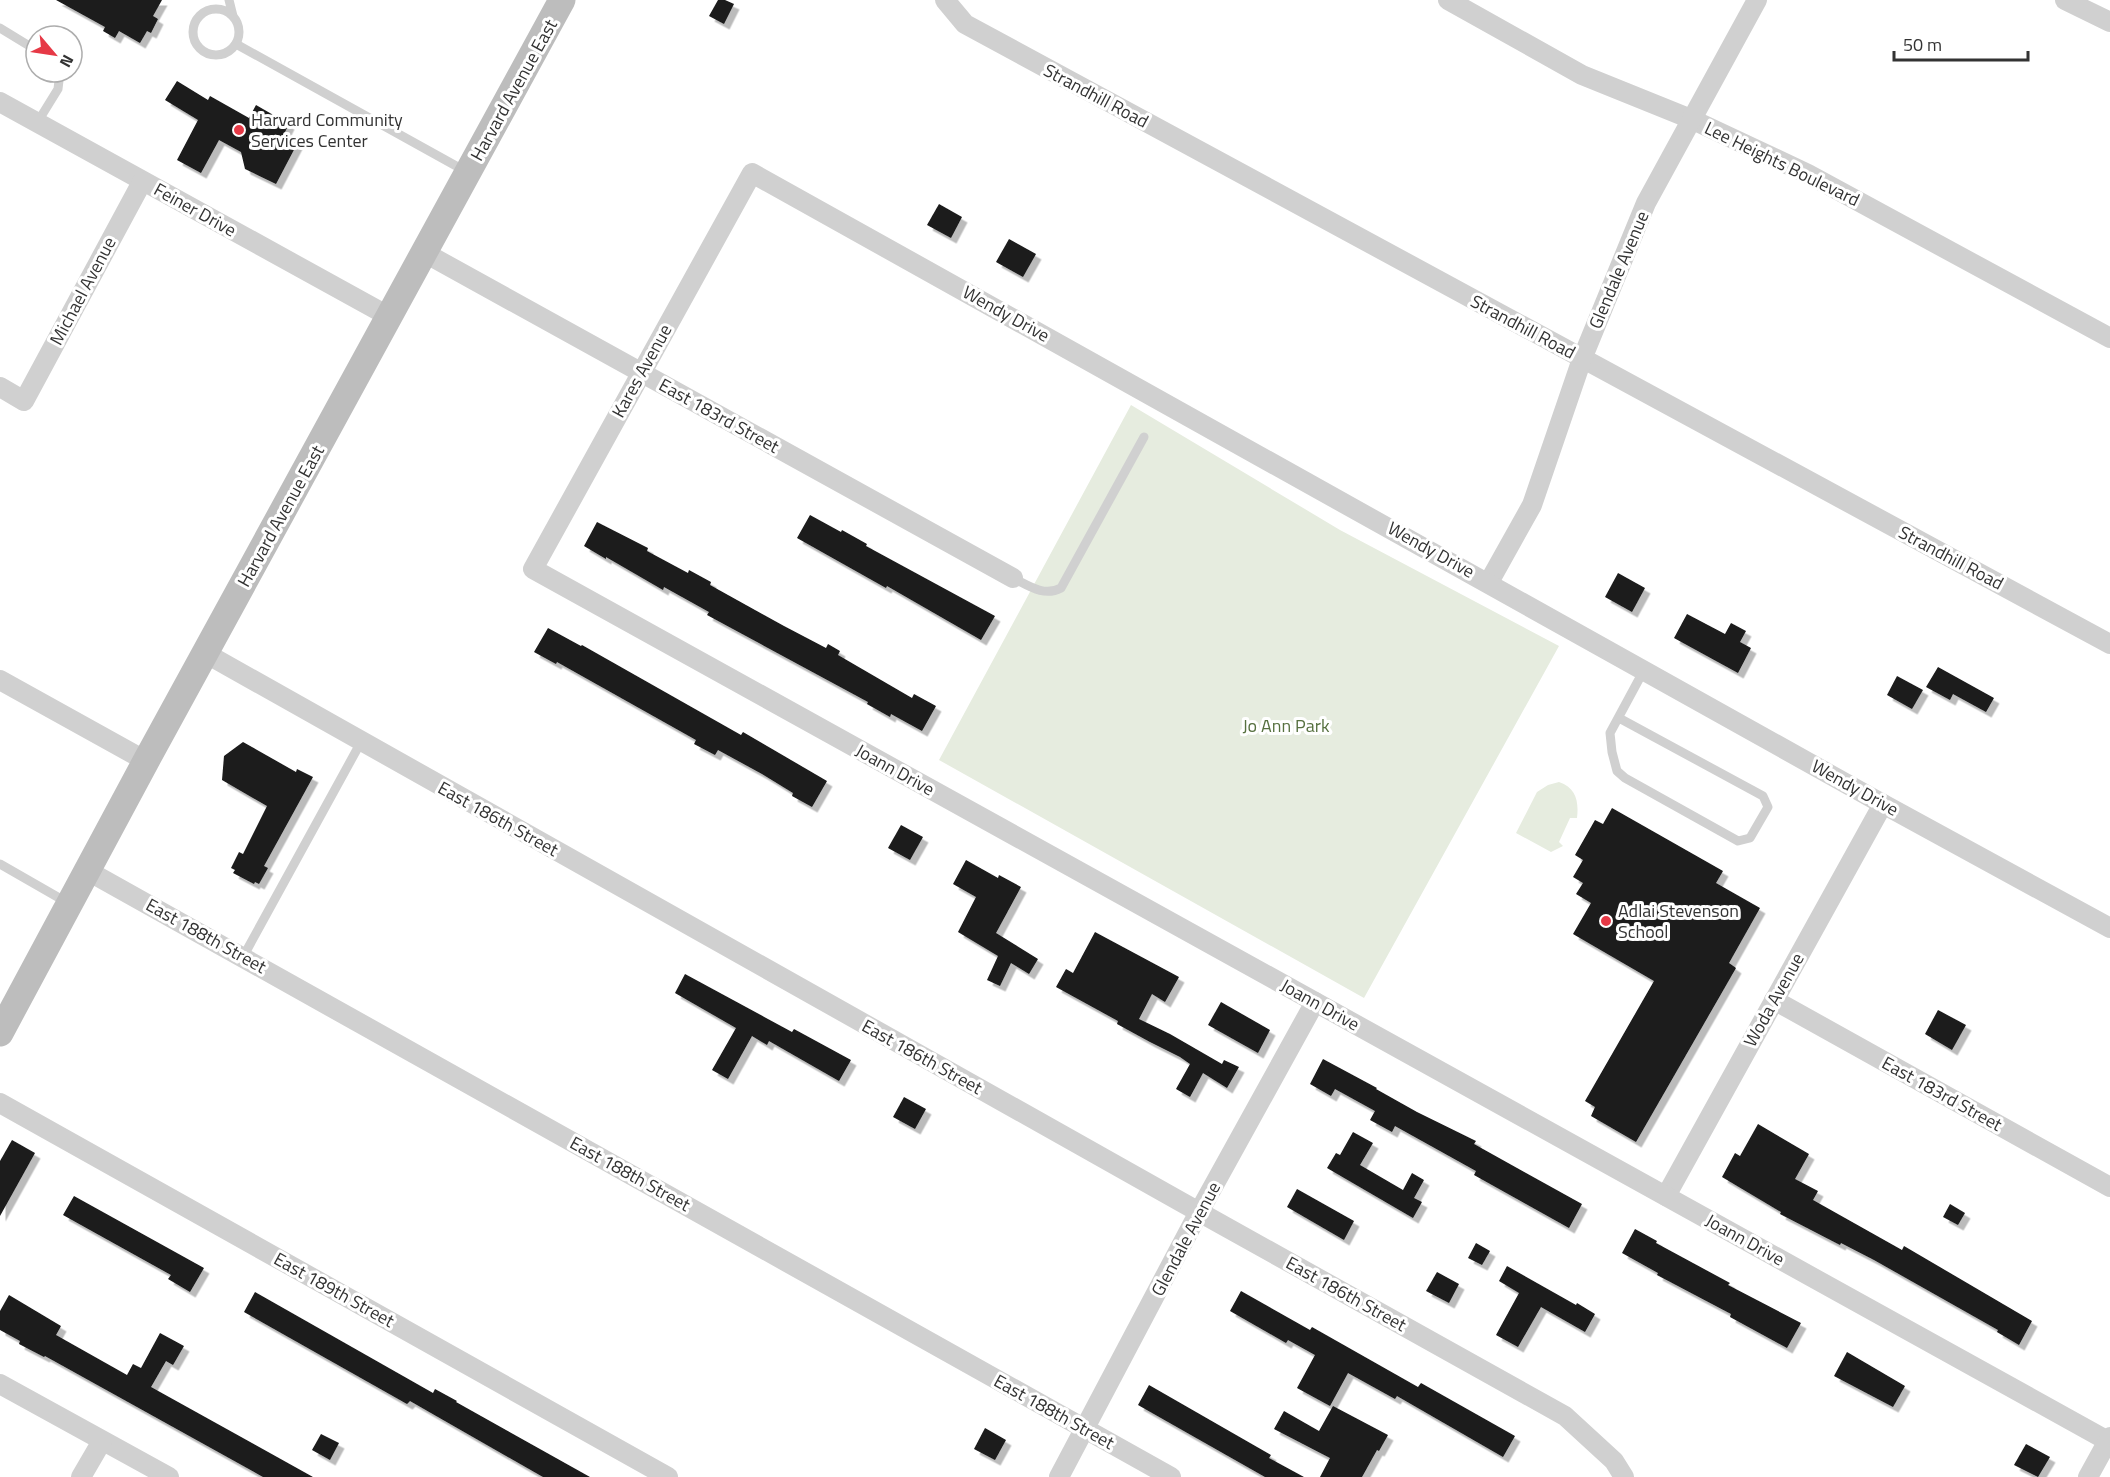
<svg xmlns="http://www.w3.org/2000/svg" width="2110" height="1477" font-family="'Titillium Web',sans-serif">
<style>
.green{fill:#e6ecdf}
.building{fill:#1a1a1a;filter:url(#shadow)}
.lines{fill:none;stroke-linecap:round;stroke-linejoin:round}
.lane{stroke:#d0d0d0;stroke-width:9}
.street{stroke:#d0d0d0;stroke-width:20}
.secondary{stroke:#bdbdbd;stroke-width:27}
.poi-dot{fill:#e63946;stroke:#fff;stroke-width:2}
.labels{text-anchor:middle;stroke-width:6;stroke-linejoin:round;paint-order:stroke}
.street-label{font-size:18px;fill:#333;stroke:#fff}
.poi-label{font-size:18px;fill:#333;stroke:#fff;text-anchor:start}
.park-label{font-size:18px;fill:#56703f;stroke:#fff}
</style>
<defs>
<filter id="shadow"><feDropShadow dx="5.5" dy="5.5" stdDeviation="0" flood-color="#0004"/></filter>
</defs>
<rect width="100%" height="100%" fill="#fff"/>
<g class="green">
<polygon points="1131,405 1340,530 1559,646 1364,998 939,760"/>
<path d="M1559,782C1576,788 1579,801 1577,818H1570L1559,842L1563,846L1551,852L1516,833L1537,792L1548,785Z"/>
</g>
<g class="building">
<polygon points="56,0 162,0 153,16 158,19 151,33 147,31 140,43 119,31 115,38 103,31 105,27"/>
<polygon points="718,0 725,0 734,4 724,24 709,16"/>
<polygon points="177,81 208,100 210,96 249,118 256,105 289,124 283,136 297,144 276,184 245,169 241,152 219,140 201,173 177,160 198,120 165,100"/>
<polygon points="939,204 962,217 951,238 927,225"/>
<polygon points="1009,239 1036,254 1023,277 996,262"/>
<polygon points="810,515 841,532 842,530 867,544 866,546 995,616 981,640 887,586 886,588 797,538"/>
<polygon points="597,522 648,548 647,551 688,573 689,570 711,582 710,585 784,626 826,648 828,644 840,651 838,655 912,698 914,694 936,706 922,731 891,714 890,717 867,704 868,702 707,615 709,612 664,587 663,590 606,557 606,559 584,546"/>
<polygon points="1618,573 1645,588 1632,612 1605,597"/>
<polygon points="1687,614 1725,634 1731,623 1746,631 1740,642 1751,648 1738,673 1674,638"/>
<polygon points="548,628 581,646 582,645 741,735 743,732 827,781 812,807 792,796 793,793 762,774 718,750 715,755 694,744 696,740 557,662 556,664 534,652"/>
<polygon points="1938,667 1994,698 1986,712 1953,694 1950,700 1926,687"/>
<polygon points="1897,676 1923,690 1912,709 1887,695"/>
<polygon points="243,742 296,772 297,769 313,777 264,866 268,868 259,884 255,882 254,884 233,873 235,870 231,868 239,852 243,854 267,806 222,780 224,756"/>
<polygon points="1612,808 1723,871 1716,883 1760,908 1729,963 1736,968 1636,1142 1591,1116 1595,1107 1585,1101 1654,981 1573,934 1591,903 1576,894 1583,883 1573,877 1583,860 1575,855 1595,820 1603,824"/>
<polygon points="901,825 923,837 910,860 888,848"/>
<polygon points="966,860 998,878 999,875 1021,887 996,933 1038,959 1029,974 1011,963 1000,986 987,980 998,956 958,932 976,897 953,884"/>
<polygon points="1095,932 1179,977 1165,1002 1152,994 1139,1019 1170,1034 1222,1064 1224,1060 1239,1067 1227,1088 1203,1073 1190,1097 1176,1089 1190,1064 1180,1057 1150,1042 1117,1024 1118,1021 1056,987 1066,969 1073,973"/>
<polygon points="685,974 792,1032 794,1029 851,1060 839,1081 769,1041 767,1045 752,1036 728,1079 712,1070 736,1028 675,993"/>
<polygon points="1221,1002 1270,1030 1258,1053 1208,1025"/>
<polygon points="1938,1010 1966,1025 1952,1050 1925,1034"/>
<polygon points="1323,1059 1377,1088 1376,1089 1417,1112 1476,1141 1474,1144 1582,1204 1569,1228 1474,1175 1476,1171 1395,1126 1392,1132 1370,1120 1375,1111 1335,1089 1331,1096 1310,1084"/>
<polygon points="904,1097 926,1109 915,1129 893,1117"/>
<polygon points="1758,1124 1809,1154 1795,1179 1818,1191 1813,1200 1902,1250 1904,1246 2032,1321 2019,1345 1997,1332 1998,1330 1874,1260 1841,1243 1840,1245 1780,1214 1781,1212 1722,1177 1735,1153 1740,1156"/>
<polygon points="1353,1132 1373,1143 1360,1165 1403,1190 1412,1173 1424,1180 1414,1198 1422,1202 1413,1218 1327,1168 1336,1153 1340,1155"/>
<polygon points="12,1140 35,1153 0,1216 0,1161"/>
<polygon points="1297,1189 1354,1221 1344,1240 1287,1207"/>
<polygon points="74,1196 204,1268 190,1292 168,1279 171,1275 63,1215"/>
<polygon points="1950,1204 1965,1213 1958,1225 1943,1217"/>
<polygon points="1635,1229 1657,1241 1656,1243 1730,1283 1728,1285 1801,1323 1787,1348 1730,1317 1731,1314 1657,1275 1658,1273 1622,1253"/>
<polygon points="1476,1243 1490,1251 1482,1265 1468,1258"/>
<polygon points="1507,1266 1576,1305 1577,1303 1595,1314 1585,1332 1541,1307 1518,1347 1496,1335 1519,1293 1499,1281"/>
<polygon points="1437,1272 1459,1284 1449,1303 1426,1291"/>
<polygon points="1241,1291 1310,1330 1312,1327 1418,1387 1421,1383 1515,1436 1503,1457 1397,1396 1395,1399 1348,1373 1330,1406 1297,1388 1315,1355 1288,1340 1286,1343 1230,1311"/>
<polygon points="255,1292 433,1393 435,1389 457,1401 456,1402 590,1477 543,1477 410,1401 407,1404 244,1312"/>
<polygon points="9,1295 61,1326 56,1335 127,1375 133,1364 141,1368 160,1333 184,1346 173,1365 166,1361 151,1387 313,1477 263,1477 45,1356 44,1357 19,1344 20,1341 0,1330 0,1311"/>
<polygon points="1847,1352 1905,1386 1893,1407 1834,1376"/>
<polygon points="1149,1385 1271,1455 1269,1458 1304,1477 1265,1477 1138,1405"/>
<polygon points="1333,1406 1388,1435 1379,1451 1377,1450 1362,1477 1320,1477 1330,1458 1274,1429 1284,1411 1319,1431"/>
<polygon points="985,1428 1006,1440 995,1460 974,1449"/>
<polygon points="321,1434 339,1443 330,1460 312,1450"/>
<polygon points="2026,1444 2050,1457 2038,1477 2014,1465"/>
</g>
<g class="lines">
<g class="lane">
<polyline points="229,0 233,16"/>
<circle cx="216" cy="32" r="23"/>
<polyline points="0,28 36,50"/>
<polyline points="236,44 467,172"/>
<polyline points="37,123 58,89 60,72"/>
<path d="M1013,578C1029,586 1044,597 1061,588L1144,437"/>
<polyline points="1619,718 1763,796 1768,807 1750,838 1738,841 1625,778 1617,771 1612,752 1610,733 1644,670"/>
<polyline points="0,864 68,903"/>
<polyline points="243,957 361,742"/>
</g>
<g class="street">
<polyline points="945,0 965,24 2110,644"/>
<polyline points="1448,0 1582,75 1691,119 1808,174 2110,338"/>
<polyline points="2065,0 2110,22"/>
<polyline points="0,102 390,317"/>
<polyline points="425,253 1013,578"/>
<polyline points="0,387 24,401 142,182"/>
<polyline points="1489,582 1532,505 1582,359 1646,203 1757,0"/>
<polyline points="205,653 1183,1203 1565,1416 1614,1461 1624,1477"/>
<polyline points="0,680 146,761"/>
<polyline points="88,871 1171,1477"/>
<polyline points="1774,1000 2110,1187"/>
<polyline points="0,1103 668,1477"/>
<polyline points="1666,1196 1883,804"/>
<polyline points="0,1384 169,1477"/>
<polyline points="2108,1441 533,569 752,173 1872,798 2110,928"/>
<polyline points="81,1477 102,1441"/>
<polyline points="1059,1477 1199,1212 1315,1002"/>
<polyline points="2088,1477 2110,1437"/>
</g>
<polyline class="secondary" points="0,1033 146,761 562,0"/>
</g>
<g class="poi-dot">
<circle cx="239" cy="130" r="6"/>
<circle cx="1606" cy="921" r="6"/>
</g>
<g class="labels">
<g class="street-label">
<text transform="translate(514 90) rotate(-61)" y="6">Harvard Avenue East</text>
<text transform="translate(1096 96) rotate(28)" y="6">Strandhill Road</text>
<text transform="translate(1782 164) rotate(26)" y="6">Lee Heights Boulevard</text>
<text transform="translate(195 210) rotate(29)" y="6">Feiner Drive</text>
<text transform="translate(1619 270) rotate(-67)" y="6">Glendale Avenue</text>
<text transform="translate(83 291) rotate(-62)" y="6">Michael Avenue</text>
<text transform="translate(1006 314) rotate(29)" y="6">Wendy Drive</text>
<text transform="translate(1523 327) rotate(28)" y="6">Strandhill Road</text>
<text transform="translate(642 371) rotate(-61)" y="6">Kares Avenue</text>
<text transform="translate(719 416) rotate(29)" y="6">East 183rd Street</text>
<text transform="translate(281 516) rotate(-61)" y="6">Harvard Avenue East</text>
<text transform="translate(1431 550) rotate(29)" y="6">Wendy Drive</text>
<text transform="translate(1951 558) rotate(28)" y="6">Strandhill Road</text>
<text transform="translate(895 770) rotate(29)" y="6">Joann Drive</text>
<text transform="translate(1855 788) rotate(29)" y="6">Wendy Drive</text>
<text transform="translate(498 819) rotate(29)" y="6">East 186th Street</text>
<text transform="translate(206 936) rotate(29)" y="6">East 188th Street</text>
<text transform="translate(1774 1000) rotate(-61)" y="6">Woda Avenue</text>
<text transform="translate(1320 1005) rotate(29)" y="6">Joann Drive</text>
<text transform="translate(922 1057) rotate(29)" y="6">East 186th Street</text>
<text transform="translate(1942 1094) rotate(29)" y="6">East 183rd Street</text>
<text transform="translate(630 1174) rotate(29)" y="6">East 188th Street</text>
<text transform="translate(1186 1239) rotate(-62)" y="6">Glendale Avenue</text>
<text transform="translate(1745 1240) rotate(29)" y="6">Joann Drive</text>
<text transform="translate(334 1290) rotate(29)" y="6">East 189th Street</text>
<text transform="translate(1346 1294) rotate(29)" y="6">East 186th Street</text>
<text transform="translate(1054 1412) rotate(29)" y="6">East 188th Street</text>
</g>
<g class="poi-label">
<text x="251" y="126">Harvard Community<tspan x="251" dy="21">Services Center</tspan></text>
<text x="1618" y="917">Adlai Stevenson<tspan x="1618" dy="21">School</tspan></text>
</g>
<g class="park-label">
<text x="1286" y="732">Jo Ann Park</text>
</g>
</g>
<g transform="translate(54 54) rotate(119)"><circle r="28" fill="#ffffff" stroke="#adadad" stroke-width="1.5"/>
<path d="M0-4.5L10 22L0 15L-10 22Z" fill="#e63946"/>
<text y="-9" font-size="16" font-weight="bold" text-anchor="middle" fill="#333333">N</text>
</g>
<path d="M1894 51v9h134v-9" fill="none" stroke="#333333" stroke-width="3"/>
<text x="1903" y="51" font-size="18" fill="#333333" stroke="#ffffff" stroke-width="4.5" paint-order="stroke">50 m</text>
</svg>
